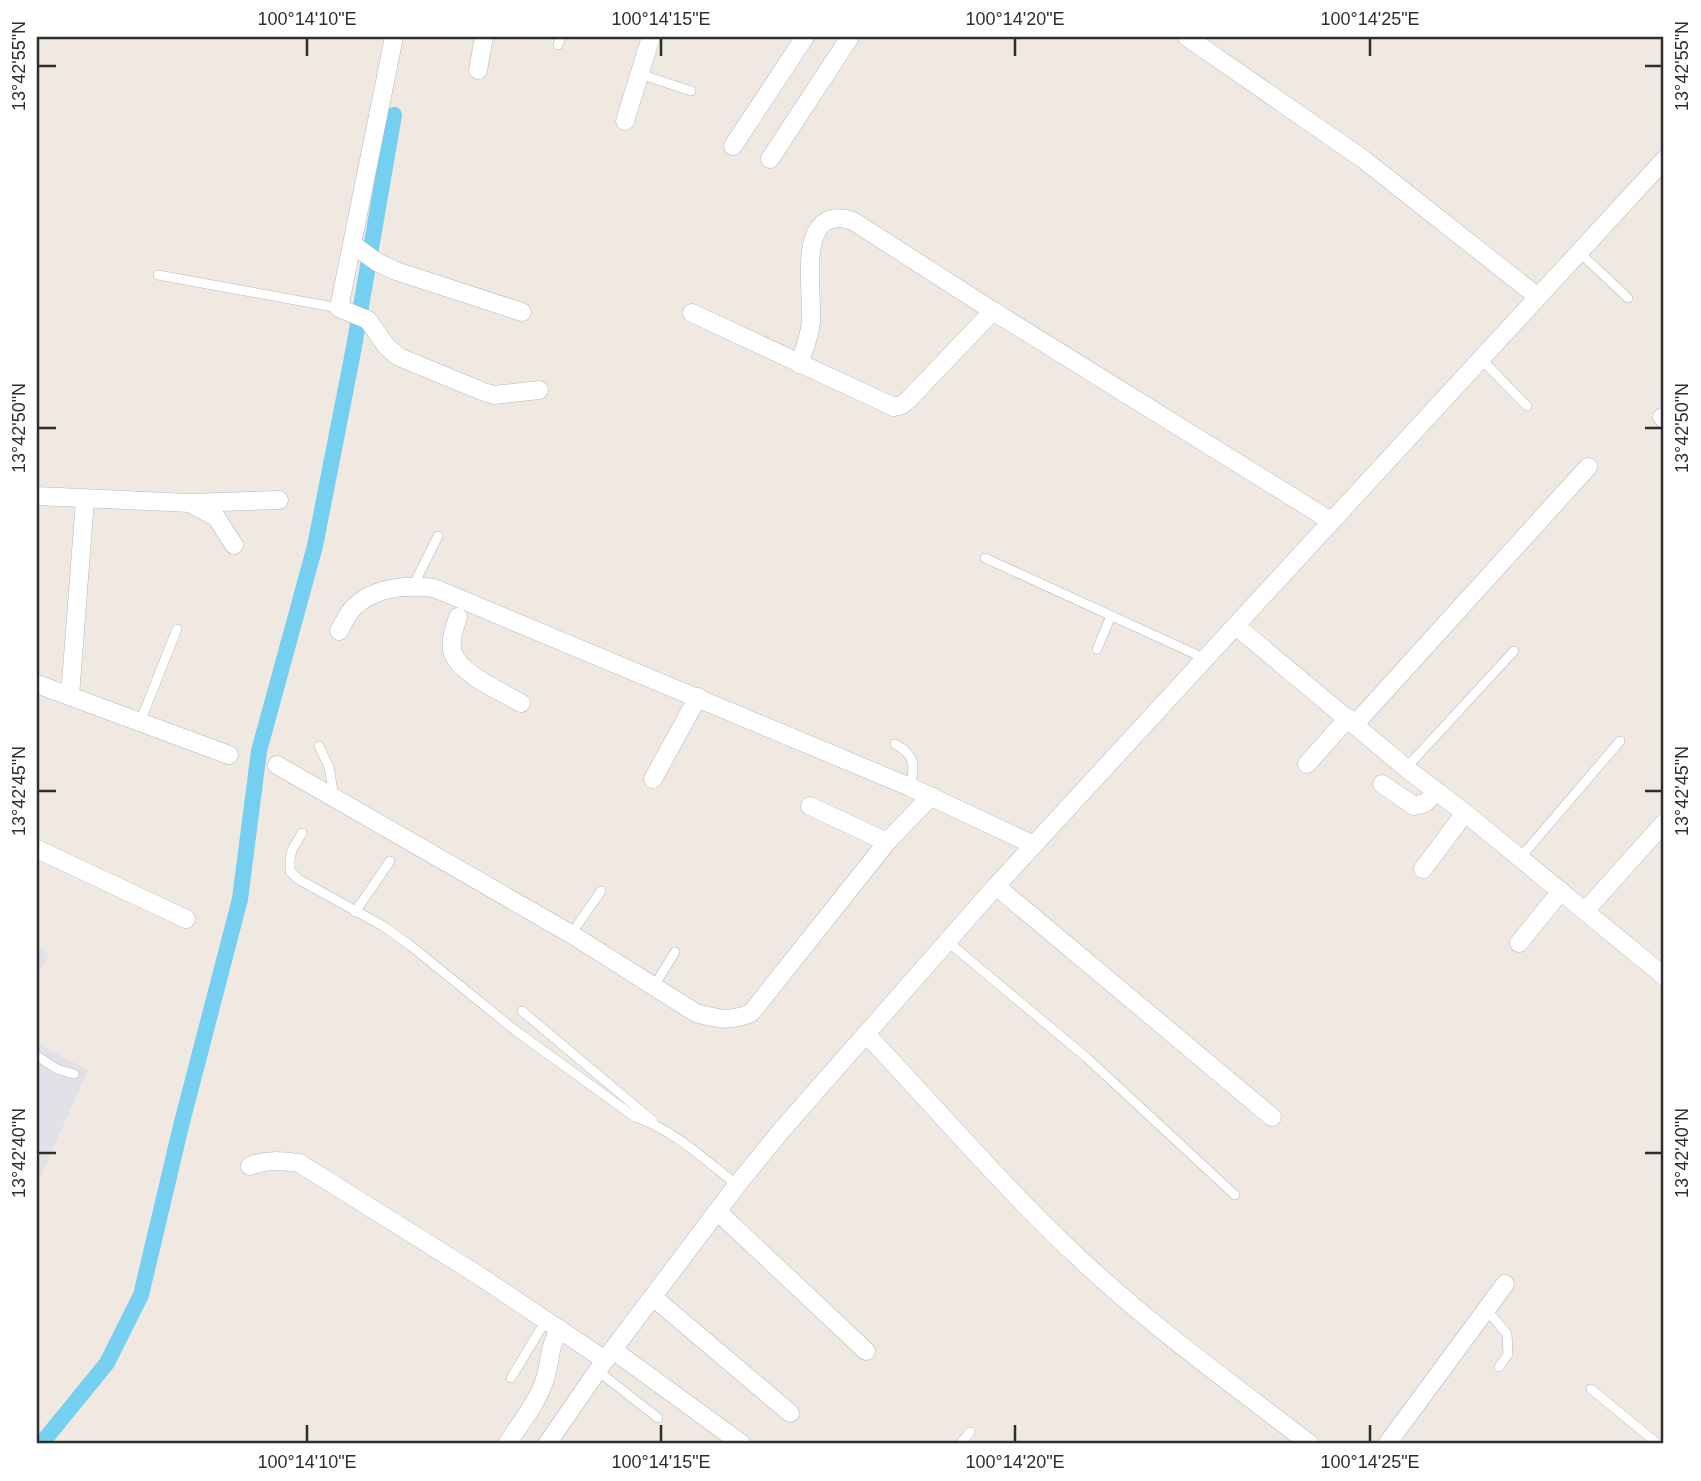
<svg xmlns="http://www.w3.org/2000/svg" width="1701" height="1481" font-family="Arial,sans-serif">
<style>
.industrial{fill:#e3e1e8}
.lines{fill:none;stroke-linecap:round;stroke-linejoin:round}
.canal{stroke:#75cff0;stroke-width:16}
.service-casing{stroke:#b4b7c1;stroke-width:10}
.minor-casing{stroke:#b4b7c1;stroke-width:19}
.service{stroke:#fff;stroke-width:9}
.minor{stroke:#fff;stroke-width:18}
.ticks{fill:none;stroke:#2e2e2e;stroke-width:2.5}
.neatline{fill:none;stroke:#2e2e2e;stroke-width:2.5}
.ticks-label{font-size:18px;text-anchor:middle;fill:#2e2e2e}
</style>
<rect width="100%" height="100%" fill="#efe9e1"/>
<g class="industrial">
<polygon points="37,945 49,954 37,978"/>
<polygon points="37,1043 88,1070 37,1184"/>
</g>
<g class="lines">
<polyline class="canal" points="41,1444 107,1363 141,1295 181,1126 240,899 259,751 315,546 354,347 394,115"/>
<defs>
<g id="service">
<polyline points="558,45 561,37"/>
<polyline points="640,74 691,91"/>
<polyline points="1579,252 1628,298"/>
<polyline points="158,275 339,308"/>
<polyline points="1481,359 1527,406"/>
<polyline points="985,558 1206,659"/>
<polyline points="413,586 438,536"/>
<polyline points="1097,649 1111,616"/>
<polyline points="140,722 177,629"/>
<path d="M895,744C916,755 915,766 910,787"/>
<polyline points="319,746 329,767 334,797"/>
<polyline points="1406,768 1514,651"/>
<path d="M302,833L292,850L290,859V871L298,879L383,926L411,946L516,1031L635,1117C674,1130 704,1159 737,1185"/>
<polyline points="1520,858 1620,741"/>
<polyline points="355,912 390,861"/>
<polyline points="571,934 601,891"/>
<polyline points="947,941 1087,1058 1235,1195"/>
<polyline points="654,986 675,952"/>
<polyline points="522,1011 653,1121"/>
<polyline points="37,1056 57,1069 74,1074"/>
<polyline points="1486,1309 1507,1334 1508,1354 1499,1367"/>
<polyline points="598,1371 658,1418"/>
<polyline points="511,1378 546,1320"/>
<polyline points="1591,1389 1658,1444"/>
<polyline points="960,1444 970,1432"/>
</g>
<g id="minor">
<polyline points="394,37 339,308 368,320 387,347 399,357 484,392 494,395 539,390"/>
<polyline points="1187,37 1363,159 1538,297"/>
<polyline points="478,70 484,37"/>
<polyline points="625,121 651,37"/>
<polyline points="733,146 805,37"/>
<polyline points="770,159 850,37"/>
<polyline points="352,244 377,262 396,271 522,312"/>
<polyline points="692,313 894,407 902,405 909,399 993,311 1331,521"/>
<path d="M799,364C804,350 810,336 811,321C813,289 795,202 853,221L993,311"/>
<polyline points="1662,417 1664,419"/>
<polyline points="37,496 190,503 279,500"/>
<polyline points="193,505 216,517 234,545"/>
<path d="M458,617C455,626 450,639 452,650C457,673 502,692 521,703"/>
<polyline points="1236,626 1406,768 1465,813 1664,976"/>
<path d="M339,631C343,624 348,613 354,607C375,587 407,585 434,588L910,787L1034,845"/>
<polyline points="37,684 229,755"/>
<polyline points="70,696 85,500"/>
<polyline points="1356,723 1588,467"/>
<polyline points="1307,764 1348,718"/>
<path d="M277,765L571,934L696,1013C719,1019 729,1022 751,1013L887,842L931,796"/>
<polyline points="653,779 698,697"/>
<polyline points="1382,784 1414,806 1425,803 1437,791"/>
<polyline points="810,806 887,842"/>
<polyline points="37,849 186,919"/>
<polyline points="1423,869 1465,813"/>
<polyline points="996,886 1272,1117"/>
<polyline points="1585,911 1664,823"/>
<polyline points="1519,943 1561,891"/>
<path d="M867,1035C937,1109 1004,1188 1079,1258C1151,1326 1232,1384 1310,1444"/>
<path d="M250,1166C267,1159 282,1161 299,1163L481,1277L605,1360"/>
<polyline points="717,1211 866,1351"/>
<polyline points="653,1297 790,1413"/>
<polyline points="613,1350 742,1444"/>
<path d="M507,1444C519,1425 537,1403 544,1382C551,1363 548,1346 560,1329"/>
<polyline points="547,1444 605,1360 737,1185 780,1132 996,886 1664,160"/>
<polyline points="1387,1444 1505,1284"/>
</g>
</defs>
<use href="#service" class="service-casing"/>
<use href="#minor" class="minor-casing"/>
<use href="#service" class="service"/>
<use href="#minor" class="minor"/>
</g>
<path class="ticks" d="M307,38V56M661,38V56M1015,38V56M1370,38V56M38,66H56M1645,66H1662M38,428H56M1645,428H1662M38,791H56M1645,791H1662M38,1153H56M1645,1153H1662M307,1425V1442M661,1425V1442M1015,1425V1442M1370,1425V1442"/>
<rect width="1701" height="1481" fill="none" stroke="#ffffff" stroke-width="77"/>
<rect x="38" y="38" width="1624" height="1404" class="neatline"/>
<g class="ticks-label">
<text x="307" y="25">100°14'10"E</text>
<text x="661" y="25">100°14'15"E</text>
<text x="1015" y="25">100°14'20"E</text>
<text x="1370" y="25">100°14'25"E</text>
<text transform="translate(19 66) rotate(-90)" y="6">13°42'55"N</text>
<text transform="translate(1682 66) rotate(-90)" y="6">13°42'55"N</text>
<text transform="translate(19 428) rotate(-90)" y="6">13°42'50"N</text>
<text transform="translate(1682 428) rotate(-90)" y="6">13°42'50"N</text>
<text transform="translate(19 791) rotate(-90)" y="6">13°42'45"N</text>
<text transform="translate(1682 791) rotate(-90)" y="6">13°42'45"N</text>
<text transform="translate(19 1153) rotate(-90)" y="6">13°42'40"N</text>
<text transform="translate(1682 1153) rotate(-90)" y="6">13°42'40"N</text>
<text x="307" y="1468">100°14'10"E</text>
<text x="661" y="1468">100°14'15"E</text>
<text x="1015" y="1468">100°14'20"E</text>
<text x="1370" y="1468">100°14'25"E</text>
</g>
</svg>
